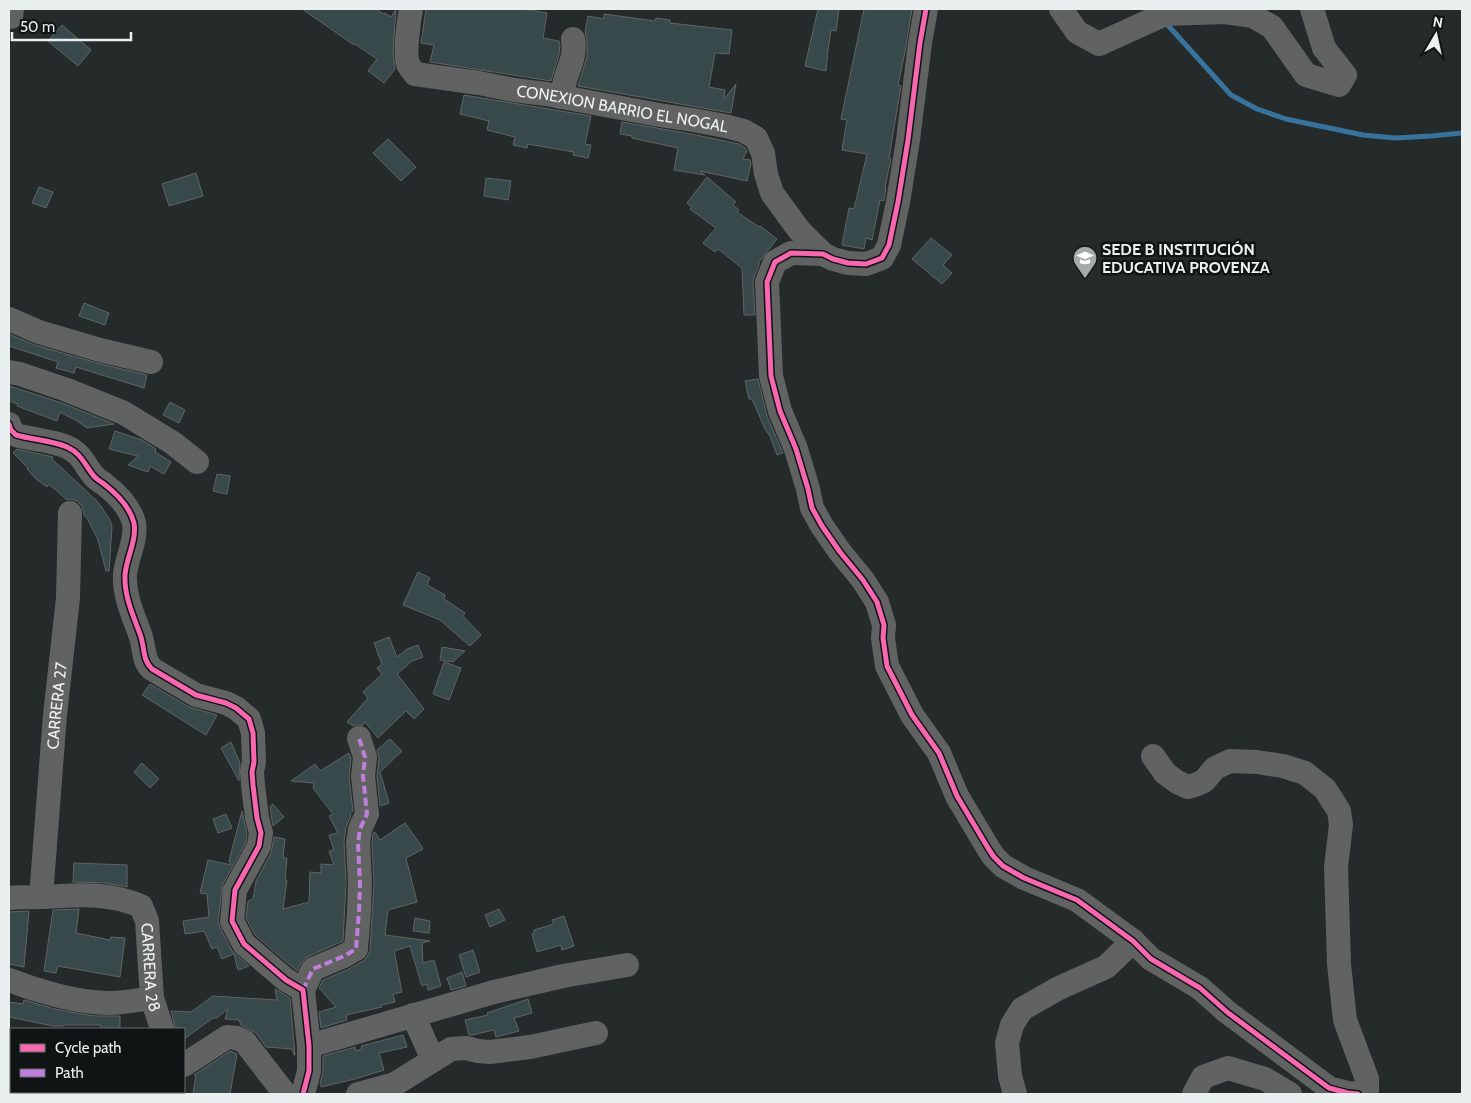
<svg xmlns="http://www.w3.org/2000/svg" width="1471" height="1103" font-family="Cabin,sans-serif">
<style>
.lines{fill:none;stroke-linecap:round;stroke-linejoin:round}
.stream{stroke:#37739c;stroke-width:5}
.building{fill:#38494c;stroke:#606464}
.minor{stroke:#616363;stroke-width:24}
.quiet{stroke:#c07fdc;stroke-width:4;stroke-dasharray:8 4;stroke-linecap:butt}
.cycleway-casing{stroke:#101414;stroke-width:8}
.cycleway{stroke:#f766af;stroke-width:5}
.labels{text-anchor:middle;stroke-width:5;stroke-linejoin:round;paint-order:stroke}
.street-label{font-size:16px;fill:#eaf0f0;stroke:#101414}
.poi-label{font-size:16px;font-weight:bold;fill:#eaf0f0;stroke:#101414;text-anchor:start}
</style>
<rect width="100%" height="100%" fill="#252a2a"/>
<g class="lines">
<polyline class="stream" points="1165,22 1231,95 1257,109 1286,119 1363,135 1395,138 1431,136 1462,133"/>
</g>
<g class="building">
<polygon points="302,9 376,9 384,14 385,13 391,17 396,9 393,52 395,69 384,83 368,71 377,59 355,44 354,45"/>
<polygon points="426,9 523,9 547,13 543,38 559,41 560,45 559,55 551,81 430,62 434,45 421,43"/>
<polygon points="818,9 839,9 836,31 831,30 828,50 826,71 805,66"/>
<polygon points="864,9 912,9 905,52 898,85 901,86 889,158 891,159 885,187 886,187 884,200 884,201 880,200 872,240 866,238 864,249 842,245 849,208 854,209 867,154 842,150 847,120 841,119"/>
<polygon points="604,14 655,21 656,18 670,20 670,23 732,30 729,54 715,53 709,87 725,90 724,99 736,84 731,113 578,86 587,56 587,42 585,32 588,16 604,19"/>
<polygon points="62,25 91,50 78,66 48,41"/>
<polygon points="464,95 591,116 585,144 591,145 588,158 573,155 574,152 528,144 527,148 513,145 515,137 487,130 489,121 460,114"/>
<polygon points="622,122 691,134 739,144 745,148 747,151 743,159 750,160 751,164 747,181 700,171 705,175 674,170 678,148 632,138 632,136 620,134"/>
<polygon points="388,139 416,167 401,181 373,153"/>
<polygon points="196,173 203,196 169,206 162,184"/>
<polygon points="707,177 736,202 733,205 739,210 737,212 759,227 760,226 777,239 759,262 759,265 754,277 753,283 755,315 744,315 742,268 718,249 715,252 703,243 716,228 690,209 692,207 687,203"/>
<polygon points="486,178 511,181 508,200 484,196"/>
<polygon points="39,187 53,192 46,208 32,203"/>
<polygon points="931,238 952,255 943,265 952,273 942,284 912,259"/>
<polygon points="84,303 109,313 105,325 79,316"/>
<polygon points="9,334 35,345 97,363 147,375 144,388 76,367 74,373 56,368 58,362 9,346"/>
<polygon points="758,379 767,416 783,453 777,455 770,436 765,429 752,399 749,399 745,381"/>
<polygon points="10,386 62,403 114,424 87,428 77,421 60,412 57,421 17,406 18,404 9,401"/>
<polygon points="170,402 185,410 179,423 163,415"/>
<polygon points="115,431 142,440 156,449 155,452 171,462 164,474 150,466 148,472 128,465 138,456 109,449"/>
<polygon points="17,449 53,457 52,459 98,502 110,520 112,527 109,571 106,571 98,540 88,520 84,515 82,506 77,501 71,499 67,500 49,484 47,487 36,479 27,469 28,468 13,453"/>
<polygon points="217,474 230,476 227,494 213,491"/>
<polygon points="418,572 430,578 427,585 445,595 444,599 465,613 463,616 481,635 470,646 440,620 403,605"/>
<polygon points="389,637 397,657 407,649 418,645 423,657 412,661 397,674 424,709 414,719 406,711 378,738 365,722 363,725 355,725 353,726 347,722 368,698 363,692 382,674 377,668 382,664 374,643"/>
<polygon points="442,647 465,651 453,662 440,660"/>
<polygon points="444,662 461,668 449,700 433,694"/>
<polygon points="150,684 189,707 217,715 206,735 142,695"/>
<polygon points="390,739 402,751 380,772 389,803 380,806 377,776 379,758 377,750"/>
<polygon points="231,742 240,763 239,781 221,748"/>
<polygon points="349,753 351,758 349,777 353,811 350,814 351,816 346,827 344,841 346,883 343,941 307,957 301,963 297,971 255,935 246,918 248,901 253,899 256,881 271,853 274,837 285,839 283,858 287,858 285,880 287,880 283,909 309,902 310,872 321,873 321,864 334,865 329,851 334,850 329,835 338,833 329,816 333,814 313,788 314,783 291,781 315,764 320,771"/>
<polygon points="142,763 159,779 150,788 134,772"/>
<polygon points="273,804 284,817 273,826 270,807"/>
<polygon points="242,811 247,834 246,842 223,884 218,920 220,927 232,951 249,966 238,970 234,954 222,959 217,947 212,949 204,931 185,934 183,921 209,917 207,894 200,893 208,860 231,865 229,861"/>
<polygon points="226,814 232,828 218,833 213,819"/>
<polygon points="405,823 418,841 423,849 406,858 417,902 388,910 385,935 430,941 422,943 423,963 434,960 441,986 428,990 427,984 422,986 410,946 394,951 402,992 393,994 395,1002 381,1005 382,1007 346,1015 347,1020 321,1028 319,1012 336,1007 319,988 323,980 349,969 363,961 367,957 370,951 374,883 372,844 373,833 375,832 380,840"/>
<polygon points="74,863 127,865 127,887 106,883 73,882"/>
<polygon points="79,909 76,933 110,940 111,937 125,938 120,977 58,966 56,973 44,971 53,910"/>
<polygon points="499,909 505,920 490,927 485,915"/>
<polygon points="29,911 24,967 9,964 9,912"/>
<polygon points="564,916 574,946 562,950 561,945 537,952 532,934 534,933 534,930 554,924 552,920"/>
<polygon points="415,918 430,921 429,933 413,931"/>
<polygon points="473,950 480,972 466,977 459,955"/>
<polygon points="462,972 466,986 451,990 447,978"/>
<polygon points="275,989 290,998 295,1055 294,1055 292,1049 266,1047 256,1033 241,1025 239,1020 225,1019 228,1009 217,1018 213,1018 184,1039 184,1029 181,1029 181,1028 175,1027 171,1011 191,1012 213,996 277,1000"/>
<polygon points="528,999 532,1013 514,1018 519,1031 496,1037 494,1030 472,1035 469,1035 465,1020 488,1015 487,1013"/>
<polygon points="24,1000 55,1009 82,1014 96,1016 120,1016 120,1029 101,1029 101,1025 64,1025 64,1026 53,1026 9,1017 9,1002 23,1004"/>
<polygon points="403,1035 407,1047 379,1053 384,1070 355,1079 321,1087 320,1084 323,1071 323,1056 355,1047 356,1051 362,1049 361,1046"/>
<polygon points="230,1051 237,1054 230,1094 193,1094 196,1075 194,1075"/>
</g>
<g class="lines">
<g class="minor">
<path id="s1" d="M411,9C409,20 404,54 408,64C409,67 413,71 415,74L479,83L514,90L546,94L659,115L693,120L725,126L744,131L756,138L763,153L766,174L772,193L799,230L823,254"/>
<polyline points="926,9 920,43 908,140 898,202 889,245 882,258 866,264 848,263 833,259 823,254 791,253 775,262 767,282 771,376 780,411 796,449 808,489 812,508 822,526 840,552 863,580 877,602 884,625 883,638 887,666 912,715 939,753 957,796 988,848 994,857 1003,866 1024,878 1077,900 1133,941 1151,959 1200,988 1227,1012 1329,1088 1348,1093 1358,1094"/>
<polyline points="1061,9 1077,32 1099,44 1165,14 1225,12 1253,16 1272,27 1306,75 1339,85 1345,75 1324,48 1312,9"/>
<polyline points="9,17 11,17 12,9"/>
<path d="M561,97C563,91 564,84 566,77C570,65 576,53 573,39"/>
<polyline points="9,319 39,332 100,350 151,362"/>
<polyline points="9,372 20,374 67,390 124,413 173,443 197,462"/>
<path d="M9,424L11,430L16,435C33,440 51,440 67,447C82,454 84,464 93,475C96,479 100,481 104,484C117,494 130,507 134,523C137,541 126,558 125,575C124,596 133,615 140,634C145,647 142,660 152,669L196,695L226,703L236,708L249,719L253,733L254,762L252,772L253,785L257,818L261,833L259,846L235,890L232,921L244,944L286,980L303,990L309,1046V1071L303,1094"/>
<polyline points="1153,756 1165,773 1177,782 1188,787 1195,785 1204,781 1215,768 1230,761 1257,762 1283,766 1305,773 1325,789 1339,811 1341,825 1336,867 1339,964 1345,1020 1367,1079 1367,1091 1359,1094"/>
<path id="s2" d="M41,897L55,715L68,598L70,513"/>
<path id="s3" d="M9,898C21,897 32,897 44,897C80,895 107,892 141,906L147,921L152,998L162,1029"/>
<path d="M9,980C37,991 78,1003 109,1003C123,1003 138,1000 152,998"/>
<polyline points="303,990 313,969 344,956 356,949 359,911 360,883 358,843 360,829 367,814 363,776 365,757 359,738"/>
<polyline points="413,1015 433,1060"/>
<polyline points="309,1046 494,992 563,976 627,965"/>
<polyline points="184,1065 227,1037 237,1038 245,1042 285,1094"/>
<polyline points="9,1084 11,1085"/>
<polyline points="38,1092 47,1094"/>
<polyline points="164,1094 165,1092"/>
<polyline points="358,1094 395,1084 451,1049 466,1048 478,1051 490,1052 530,1047 596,1033"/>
<polyline points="1015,1094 1010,1076 1007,1043 1012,1025 1022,1009 1059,988 1106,967 1133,941"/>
<polyline points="1194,1094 1203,1077 1228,1068 1265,1079 1290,1094"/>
</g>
<polyline class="quiet" points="303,990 313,969 344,956 356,949 359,911 360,883 358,843 360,829 367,814 363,776 365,757 359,738"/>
<defs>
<g id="cycleway">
<polyline points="926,9 920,43 908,140 898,202 889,245 882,258 866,264 848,263 833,259 823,254 791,253 775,262 767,282 771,376 780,411 796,449 808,489 812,508 822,526 840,552 863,580 877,602 884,625 883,638 887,666 912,715 939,753 957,796 988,848 994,857 1003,866 1024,878 1077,900 1133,941 1151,959 1200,988 1227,1012 1329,1088 1348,1093 1358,1094"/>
<path d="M9,424L11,430L16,435C33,440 51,440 67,447C82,454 84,464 93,475C96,479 100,481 104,484C117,494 130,507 134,523C137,541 126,558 125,575C124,596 133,615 140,634C145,647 142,660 152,669L196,695L226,703L236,708L249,719L253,733L254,762L252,772L253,785L257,818L261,833L259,846L235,890L232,921L244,944L286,980L303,990L309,1046V1071L303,1094"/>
</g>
</defs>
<use href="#cycleway" class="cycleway-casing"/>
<use href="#cycleway" class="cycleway"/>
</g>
<defs>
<symbol id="school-pin" viewBox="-11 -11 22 30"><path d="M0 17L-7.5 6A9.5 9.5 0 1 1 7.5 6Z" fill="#a5abab" stroke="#101414"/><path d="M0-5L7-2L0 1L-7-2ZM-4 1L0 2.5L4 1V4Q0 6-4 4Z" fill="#fff"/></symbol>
</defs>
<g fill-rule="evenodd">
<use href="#school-pin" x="1071" y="244" width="28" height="38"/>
</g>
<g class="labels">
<g class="street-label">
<text dy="6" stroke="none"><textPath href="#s1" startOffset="278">CONEXION BARRIO EL NOGAL</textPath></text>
<text dy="6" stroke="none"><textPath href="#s2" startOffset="192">CARRERA 27</textPath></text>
<text dy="6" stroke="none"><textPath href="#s3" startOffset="196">CARRERA 28</textPath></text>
</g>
<g class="poi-label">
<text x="1102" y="255">SEDE B INSTITUCIÓN<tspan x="1102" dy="18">EDUCATIVA PROVENZA</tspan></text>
</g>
</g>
<rect width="1471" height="1103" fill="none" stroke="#eaf0f0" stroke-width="20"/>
<rect x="10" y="1028" width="175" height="65" fill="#101414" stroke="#676c6c"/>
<rect x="20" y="1044" width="25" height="8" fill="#f766af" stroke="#676c6c"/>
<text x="55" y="1053" font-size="15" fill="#eaf0f0">Cycle path</text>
<rect x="20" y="1069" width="25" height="8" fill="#c07fdc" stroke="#676c6c"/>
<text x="55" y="1078" font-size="15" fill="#eaf0f0">Path</text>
<g transform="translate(1436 35) rotate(9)" stroke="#101414" stroke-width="4" paint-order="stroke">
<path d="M0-4L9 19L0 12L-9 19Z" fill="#eaf0f0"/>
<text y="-8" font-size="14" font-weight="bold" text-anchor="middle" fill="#eaf0f0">N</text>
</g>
<path d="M12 32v8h119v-8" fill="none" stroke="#eaf0f0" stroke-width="2.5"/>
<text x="20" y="32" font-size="15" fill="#eaf0f0" stroke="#101414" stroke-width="4" paint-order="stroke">50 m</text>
</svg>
